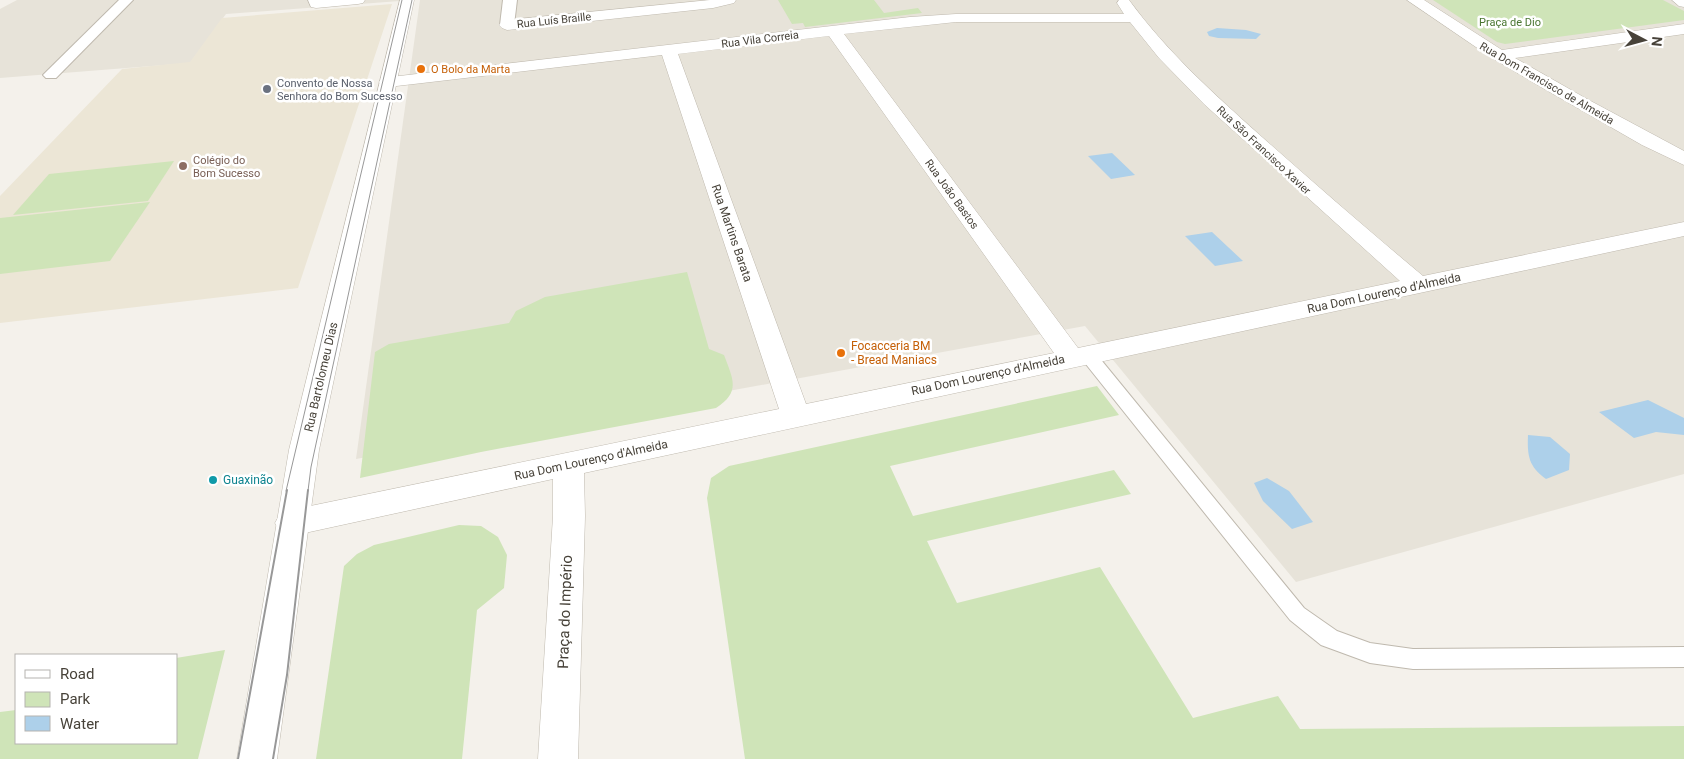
<svg xmlns="http://www.w3.org/2000/svg" width="1684" height="759" font-family="Roboto,sans-serif">
<style>
.residential{fill:#e7e3d9}
.education{fill:#ece6d6}
.green{fill:#cfe4b8}
.water{fill:#add0ea}
.lines{fill:none;stroke-linecap:round;stroke-linejoin:round}
.service-casing{stroke:#bfb9ae;stroke-width:2}
.pedestrian-casing{stroke:#bfb9ae;stroke-width:2}
.minor-casing{stroke:#bfb9ae;stroke-width:1}
.tertiary-casing{stroke:#bfb9ae;stroke-width:1}
.service{fill:#fff;fill-rule:evenodd}
.pedestrian{fill:#fff;fill-rule:evenodd}
.minor{fill:#fff;fill-rule:evenodd}
.tertiary{fill:#fff;fill-rule:evenodd}
.tram-far1{stroke:#989898;stroke-width:1}
.tram{stroke:#989898;stroke-width:2}
.food-dot{fill:#e8710a;stroke:#fff;stroke-width:2}
.worship-dot{fill:#6b7280;stroke:#fff;stroke-width:2}
.education-dot{fill:#8d6e63;stroke:#fff;stroke-width:2}
.culture-dot{fill:#0f9aa8;stroke:#fff;stroke-width:2}
.labels{text-anchor:middle;stroke-width:5;stroke-linejoin:round;paint-order:stroke}
.far-street-label{font-size:11px;fill:#474239;stroke:#fff}
.far-park-label{font-size:11px;fill:#497531;stroke:#fff}
.far-food-label{font-size:11px;fill:#c56008;stroke:#fff;text-anchor:start}
.far-worship-label{font-size:11px;fill:#5b616d;stroke:#fff;text-anchor:start}
.far-education-label{font-size:11px;fill:#785e54;stroke:#fff;text-anchor:start}
.street-label{font-size:12px;fill:#474239;stroke:#fff}
.food-label{font-size:12px;fill:#c56008;stroke:#fff;text-anchor:start}
.culture-label{font-size:12px;fill:#0d838f;stroke:#fff;text-anchor:start}
.near-street-label{font-size:15px;fill:#474239;stroke:#fff}
</style>
<rect width="100%" height="100%" fill="#f4f1eb"/>
<g class="residential">
<polygon points="17,0 413,0 226,14 190,63 0,78 0,9"/>
<polygon points="420,0 1684,0 1684,474 1296,582 1085,326 356,459"/>
</g>
<polygon class="education" points="392,4 298,288 0,323 0,196 122,69 190,62 222,18"/>
<g class="green">
<polygon points="778,0 874,0 884,13 918,8 922,13 805,27 803,23 792,24"/>
<polygon points="1433,0 1663,0 1684,11 1684,20 1505,44 1497,42"/>
<polygon points="174,161 148,201 13,215 49,174"/>
<polygon points="150,202 110,261 0,274 0,218"/>
<path d="M687,272L709,349L724,355C733,379 741,392 716,408L481,452L360,478L375,352L389,344L509,323L516,311L545,297Z"/>
<polygon points="1097,386 1119,415 890,466 913,516 1114,470 1131,494 927,541 957,603 1100,567 1193,718 1278,696 1300,729 1684,726 1684,759 745,759 707,498 711,478 729,466"/>
<polygon points="459,525 481,526 498,537 507,555 504,588 477,610 462,759 316,759 344,566 357,554 374,545"/>
<polygon points="225,650 198,759 0,759 0,712 16,710 16,743 176,743 176,658"/>
</g>
<g class="water">
<polygon points="1217,28 1246,30 1261,34 1256,39 1218,38 1209,36 1207,32"/>
<polygon points="1112,153 1135,175 1111,179 1088,156"/>
<polygon points="1212,232 1243,261 1215,266 1185,236"/>
<polygon points="1648,400 1684,418 1684,435 1656,432 1634,438 1599,412"/>
<path d="M1528,435L1550,437L1570,454L1569,470L1546,479C1529,467 1527,456 1528,435Z"/>
<polygon points="1267,478 1289,491 1313,522 1292,529 1263,501 1254,483"/>
</g>
<g class="lines">
<defs>
<polygon id="service" points="1087,349 1093,350 1304,608 1337,631 1370,643 1413,649 1684,647 1684,667 1413,669 1370,663 1321,645 1290,620 1081,358 1079,354 1081,350"/>
<g id="pedestrian">
<polygon points="119,0 133,0 56,78 46,78 43,75 46,72"/>
<polygon points="503,0 517,0 514,25 507,29 500,25"/>
</g>
<g id="minor">
<polygon points="308,0 365,0 363,3 358,4 316,8 311,7"/>
<polygon points="710,0 736,0 734,3 713,8 507,30 502,28 499,25 502,22 507,20"/>
<path d="M1119,0H1129C1167,52 1214,94 1262,137C1315,184 1369,231 1423,276L1684,222V236L584,473L585,516L578,759H538L553,516V479L291,536L280,532L275,523L280,514L291,510L779,409L662,55L388,87L382,86L379,82L382,78L910,17L956,14H1124L1117,3ZM956,22H1130L1159,58L1204,104L1400,281L1078,348L844,34ZM829,36L1054,353L806,404L678,54Z"/>
<polygon points="1407,0 1424,0 1502,50 1684,24 1684,34 1515,58 1587,99 1684,151 1684,165 1642,145 1541,87 1492,58"/>
<polygon points="1672,0 1684,0 1684,7 1679,6"/>
</g>
<polygon id="tertiary" points="400,0 414,0 319,450 277,759 237,759 289,450"/>
</defs>
<use href="#service" class="service-casing"/>
<use href="#pedestrian" class="pedestrian-casing"/>
<use href="#minor" class="minor-casing"/>
<use href="#tertiary" class="tertiary-casing"/>
<use href="#service" class="service"/>
<use href="#pedestrian" class="pedestrian"/>
<use href="#minor" class="minor"/>
<use href="#tertiary" class="tertiary"/>
<g class="tram-far1">
<polyline points="286,491 402,0"/>
<polyline points="308,491 311,467 412,0"/>
</g>
<g class="tram">
<polyline points="238,759 287,490"/>
<polyline points="273,759 287,675 308,490"/>
</g>
</g>
<g class="food-dot">
<circle cx="421" cy="69" r="5"/>
<circle cx="841" cy="353" r="5"/>
</g>
<circle class="worship-dot" cx="267" cy="89" r="5"/>
<circle class="education-dot" cx="183" cy="166" r="5"/>
<circle class="culture-dot" cx="213" cy="480" r="5"/>
<g class="labels">
<g class="far-street-label">
<text transform="translate(554 20) rotate(-6)" y="4">Rua Luís Braille</text>
<text transform="translate(760 39) rotate(-7)" y="4">Rua Vila Correia</text>
<text transform="translate(1547 83) rotate(30)" y="4">Rua Dom Francisco de Almeida</text>
<text transform="translate(1264 150) rotate(43)" y="4">Rua São Francisco Xavier</text>
<text transform="translate(952 194) rotate(54)" y="4">Rua João Bastos</text>
</g>
<g class="far-park-label">
<text x="1510" y="26">Praça de Dio</text>
</g>
<g class="far-food-label">
<text x="431" y="73">O Bolo da Marta</text>
</g>
<g class="far-worship-label">
<text x="277" y="87">Convento de Nossa<tspan x="277" dy="13">Senhora do Bom Sucesso</tspan></text>
</g>
<g class="far-education-label">
<text x="193" y="164">Colégio do<tspan x="193" dy="13">Bom Sucesso</tspan></text>
</g>
<g class="street-label">
<text transform="translate(732 233) rotate(71)" y="4">Rua Martins Barata</text>
<text transform="translate(1384 293) rotate(-12)" y="4">Rua Dom Lourenço d'Almeida</text>
<text transform="translate(988 375) rotate(-12)" y="4">Rua Dom Lourenço d'Almeida</text>
<text transform="translate(321 377) rotate(-77)" y="4">Rua Bartolomeu Dias</text>
<text transform="translate(591 460) rotate(-12)" y="4">Rua Dom Lourenço d'Almeida</text>
</g>
<g class="food-label">
<text x="851" y="350">Focacceria BM<tspan x="851" dy="14">- Bread Maniacs</tspan></text>
</g>
<g class="culture-label">
<text x="223" y="484">Guaxinão</text>
</g>
<g class="near-street-label">
<text transform="translate(565 612) rotate(-88)" y="5">Praça do Império</text>
</g>
</g>
<rect x="15" y="654" width="162" height="90" fill="#ffffff" stroke="#b5b3b0"/>
<rect x="25" y="670" width="25" height="8" fill="#ffffff" stroke="#b5b3b0"/>
<text x="60" y="679" font-size="15" fill="#474239">Road</text>
<rect x="25" y="692" width="25" height="15" fill="#cfe4b8" stroke="#b5b3b0"/>
<text x="60" y="704" font-size="15" fill="#474239">Park</text>
<rect x="25" y="716" width="25" height="15" fill="#add0ea" stroke="#b5b3b0"/>
<text x="60" y="729" font-size="15" fill="#474239">Water</text>
<g transform="translate(1644 40) rotate(96)" stroke="#ffffff" stroke-width="4" paint-order="stroke">
<path d="M0-4L9 19L0 12L-9 19Z" fill="#474239"/>
<text y="-8" font-size="14" font-weight="bold" text-anchor="middle" fill="#474239">N</text>
</g>
</svg>
